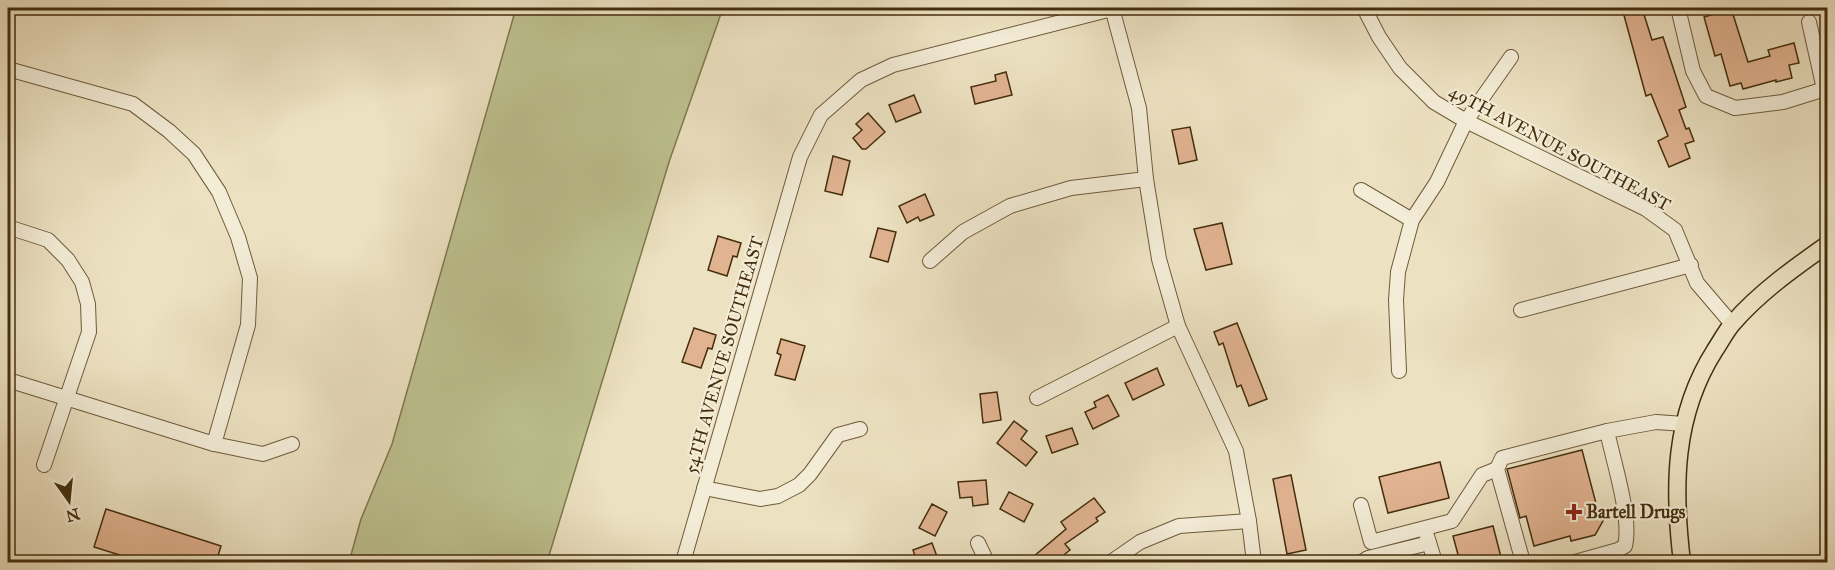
<svg xmlns="http://www.w3.org/2000/svg" width="1835" height="570" font-family="'IM FELL Great Primer',serif">
<style>
.green{fill:#bdc18f;stroke:#80784e;stroke-width:1.5}
.building{fill:#e1b391;stroke:#442e0d;stroke-width:1.5}
.lines{fill:none;stroke-linecap:round;stroke-linejoin:round}
.minor-casing{stroke:#6e5b3a;stroke-width:16}
.major-casing{stroke:#442e0d;stroke-width:19}
.minor{stroke:#f3ecd7;stroke-width:14}
.major{stroke:#ece1c1;stroke-width:16}
.poi-dot{fill:#8f2418;stroke:#f3ecd7;stroke-width:2}
.labels{text-anchor:middle;stroke-width:4.5;stroke-linejoin:round;paint-order:stroke}
.street-label{font-size:18px;fill:#442e0d;stroke:#f3ecd7}
.poi-label{font-size:18px;font-weight:bold;fill:#442e0d;stroke:#f3ecd7;text-anchor:start}
</style>
<rect width="100%" height="100%" fill="#ece1c1"/>
<filter id="stains"><feTurbulence type="fractalNoise" baseFrequency=".00333" numOctaves="4"/><feColorMatrix values="0 0 0 0 .2 0 0 0 0 .09 0 0 0 0 .02 0 0 0 .5 -.17"/></filter>
<radialGradient id="worn" r=".72"><stop offset=".6" stop-color="#630" stop-opacity="0"/><stop offset="1" stop-color="#630" stop-opacity=".3"/></radialGradient>
<polygon class="green" points="516,8 723,8 670,159 547,562 349,562 361,519 392,444"/>
<g class="building">
<polygon points="1622,8 1642,8 1652,40 1663,37 1686,107 1679,110 1686,129 1689,128 1694,141 1685,144 1690,158 1669,167 1658,141 1668,136 1651,94 1646,96"/>
<polygon points="1709,8 1731,8 1748,62 1770,56 1768,50 1794,43 1799,63 1789,65 1792,78 1776,82 1776,80 1743,89 1741,83 1730,86 1721,54 1715,56 1704,17 1711,15"/>
<polygon points="1006,72 1012,95 975,104 971,87 996,81 995,75"/>
<polygon points="914,95 921,112 896,122 889,105"/>
<polygon points="868,113 885,132 866,149 862,149 853,138 862,130 856,124"/>
<polygon points="1190,127 1197,160 1179,164 1172,130"/>
<polygon points="833,156 850,161 842,195 825,191"/>
<polygon points="925,194 934,215 920,221 918,217 907,223 899,206"/>
<polygon points="1222,223 1232,264 1206,270 1194,229"/>
<polygon points="878,228 896,232 888,262 870,257"/>
<polygon points="718,236 741,243 737,257 733,256 727,276 708,270"/>
<polygon points="1237,323 1267,399 1249,406 1241,385 1237,387 1223,343 1219,345 1214,332"/>
<polygon points="694,328 716,335 712,349 708,348 701,368 682,362"/>
<polygon points="781,339 805,346 795,380 775,375 781,355 777,353"/>
<polygon points="1157,368 1164,385 1133,400 1125,383"/>
<polygon points="997,392 1001,420 983,423 980,394"/>
<polygon points="1108,395 1119,416 1093,429 1085,412 1096,407 1094,402"/>
<polygon points="1014,421 1027,431 1021,439 1037,452 1026,466 997,443"/>
<polygon points="1072,428 1078,444 1052,453 1046,436"/>
<polygon points="1582,450 1599,515 1608,512 1595,535 1571,541 1570,536 1534,546 1526,516 1520,518 1507,469"/>
<polygon points="1440,462 1449,498 1388,513 1379,477"/>
<polygon points="1291,475 1306,550 1287,554 1273,479"/>
<polygon points="986,480 988,504 973,506 972,497 960,498 958,482"/>
<polygon points="1009,492 1033,504 1024,522 1000,509"/>
<polygon points="1094,498 1105,512 1096,518 1098,521 1065,544 1070,550 1055,562 1027,562 1066,529 1061,522"/>
<polygon points="932,504 947,512 935,536 919,528"/>
<polygon points="106,509 221,546 216,562 142,562 94,547"/>
<polygon points="1493,526 1501,557 1479,562 1460,562 1453,536"/>
<polygon points="932,543 939,562 917,562 913,550"/>
</g>
<g class="lines">
<defs>
<g id="minor">
<polyline points="1112,8 1139,108 1146,179 1159,259 1178,326 1236,451 1249,521 1254,562"/>
<polyline points="1364,8 1379,37 1400,68 1434,102 1466,121 1646,209 1675,230 1697,283 1732,324"/>
<polyline points="1678,8 1693,71 1706,96 1735,108 1783,102 1828,88"/>
<polyline points="1809,22 1824,89"/>
<polyline points="8,69 133,104 169,131 194,154 219,192 238,237 250,278 248,325 214,444"/>
<polyline points="1361,190 1412,220"/>
<polyline points="8,227 48,240 68,260 82,282 88,304 89,332 44,465"/>
<polyline points="930,261 963,232 1010,206 1071,188 1146,179"/>
<polyline points="1521,310 1691,265"/>
<polyline points="1399,371 1396,300 1398,272 1412,220 1437,182 1466,121 1511,57"/>
<polyline points="8,380 214,444 263,454 292,444"/>
<polyline points="1037,398 1178,326"/>
<polyline points="704,488 760,499 778,496 799,485 810,474 838,435 860,429"/>
<polyline points="1361,505 1371,542 1452,521 1482,475 1497,469"/>
<polyline points="1427,536 1435,562"/>
<polyline points="978,543 987,562"/>
<polyline points="683,562 800,157 821,115 861,80 893,65 1112,9"/>
<polyline points="1111,562 1140,542 1179,526 1249,521"/>
<polyline points="1362,562 1368,558 1429,543"/>
<polyline points="1523,562 1497,469 1502,458 1607,431 1656,422 1684,424"/>
<path d="M1575,562L1618,550L1625,546C1632,519 1613,460 1607,431"/>
</g>
<path id="major" d="M1682,562C1673,488 1673,416 1715,350C1721,341 1726,331 1733,323C1760,292 1794,268 1828,244"/>
</defs>
<use href="#minor" class="minor-casing"/>
<use href="#major" class="major-casing"/>
<use href="#minor" class="minor"/>
<use href="#major" class="major"/>
</g>
<path class="poi-dot" d="M1571 503h6v6h6v6h-6v6h-6v-6h-6v-6h6z"/>
<g class="labels">
<g class="street-label">
<text transform="translate(1560 148) rotate(28)" y="6">49TH AVENUE SOUTHEAST</text>
<text transform="translate(724 355) rotate(-74)" y="6">54TH AVENUE SOUTHEAST</text>
</g>
<g class="poi-label">
<text x="1586" y="518">Bartell Drugs</text>
</g>
</g>
<rect width="1835" height="570" fill="none" stroke="#ece1c1" stroke-width="30"/>
<rect x="9" y="9" width="1817" height="552" fill="none" stroke="#442e0d" stroke-width="3"/>
<rect x="15" y="15" width="1805" height="540" fill="none" stroke="#442e0d" stroke-width="1.5"/>
<g transform="translate(69 501) rotate(165)" stroke="#f3ecd7" stroke-width="4.5" paint-order="stroke">
<path d="M0-4.5L10 22L0 15L-10 22Z" fill="#442e0d"/>
<text y="-9" font-size="16" font-weight="bold" text-anchor="middle" fill="#442e0d">N</text>
</g>
<rect width="100%" height="100%" filter="url(#stains)"/>
<rect width="100%" height="100%" fill="url(#worn)"/>
</svg>
